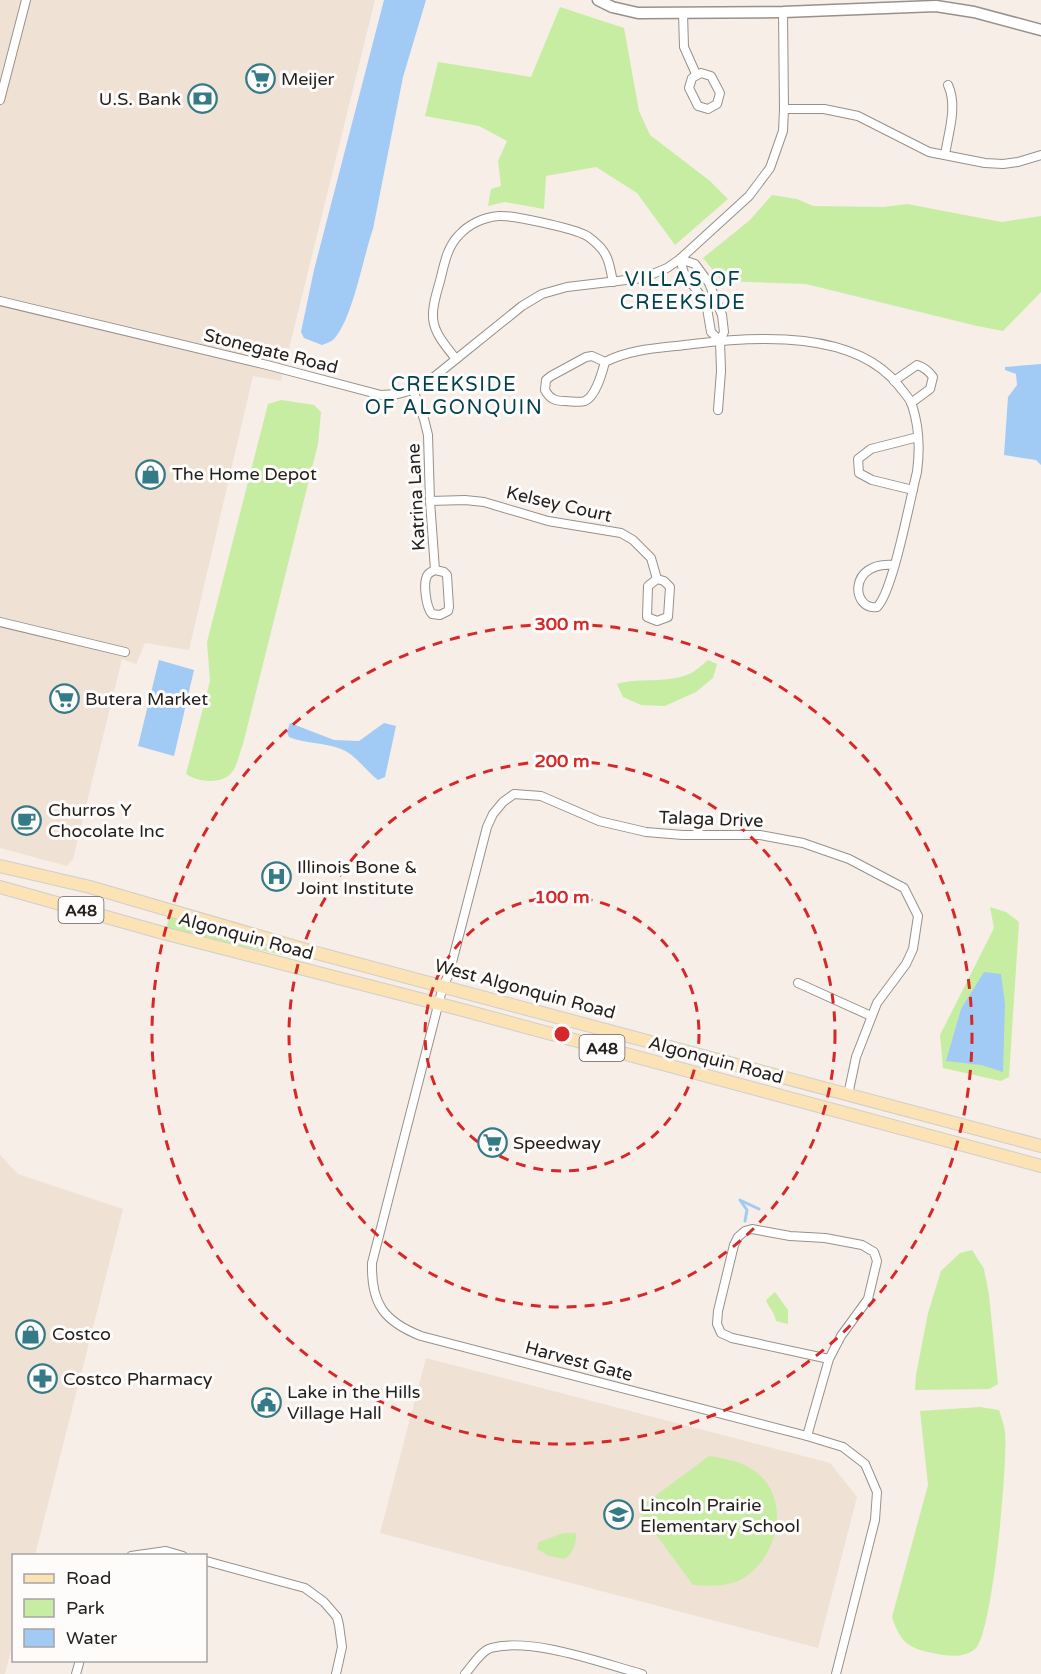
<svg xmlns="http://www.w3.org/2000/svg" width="1041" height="1674" font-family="'Varela Round',sans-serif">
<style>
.built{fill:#f0e1d5}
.green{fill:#c7eda3}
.water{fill:#a1cbf4}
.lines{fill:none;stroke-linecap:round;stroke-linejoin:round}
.stream{stroke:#a1cbf4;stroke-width:3}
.street-casing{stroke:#98918b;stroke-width:10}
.secondary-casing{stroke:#98918b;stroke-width:13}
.primary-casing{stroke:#cfcece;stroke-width:14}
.street{stroke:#fff;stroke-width:8}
.secondary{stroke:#fff;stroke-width:10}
.primary{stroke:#fbe3b5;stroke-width:12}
.ring{fill:none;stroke:#d62828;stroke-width:3;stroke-dasharray:10 8}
.labels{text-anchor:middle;stroke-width:6;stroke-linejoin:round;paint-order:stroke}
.shield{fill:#fefcfb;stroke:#656260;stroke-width:1.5}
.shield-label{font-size:16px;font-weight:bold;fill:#23201e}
.poi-label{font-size:18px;fill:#23201e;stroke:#fefcfb;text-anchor:start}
.street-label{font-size:18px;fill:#23201e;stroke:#fefcfb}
.neighbourhood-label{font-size:20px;letter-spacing:1.5px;fill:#02424c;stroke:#fefcfb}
.centre{fill:#d62828;stroke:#fefcfb;stroke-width:3}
.ring-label{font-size:18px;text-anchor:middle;font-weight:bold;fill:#d62828;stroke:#fefcfb;stroke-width:6;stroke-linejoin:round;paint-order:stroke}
</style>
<rect width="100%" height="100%" fill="#f6eee7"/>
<g class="built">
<polygon points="0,0 375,0 281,381 253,376 189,650 145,643 136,664 122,659 73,859 67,866 0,848"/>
<polygon points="0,1155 18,1174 123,1209 35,1555 14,1556 13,1641 5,1674 0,1674"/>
<polygon points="426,1358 830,1463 857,1497 818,1648 380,1533"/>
</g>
<g class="green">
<polygon points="560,7 624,28 639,111 650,135 710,181 728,199 675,245 637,193 596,167 546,176 544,209 505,202 488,206 491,189 501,186 498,161 507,141 479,126 425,116 438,62 531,77"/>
<polygon points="772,195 797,199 813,206 884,207 907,204 1002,222 1041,216 1041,292 1003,331 977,326 806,284 722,281 703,258 750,220"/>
<path d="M281,400L314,405L321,412L318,444L243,744C235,766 236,781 208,781C199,780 194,779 186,774L210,681L207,642L268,404Z"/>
<path d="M708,660L717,664L713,678L696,692L665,706L641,705L623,697L617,684C640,677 666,684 689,674C696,671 702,665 708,660Z"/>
<polygon points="990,907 1006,912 1019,922 1009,1077 1001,1081 943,1068 940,1035 994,928"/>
<polygon points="169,917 293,955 293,957 166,930"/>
<polygon points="972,1250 984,1269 989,1295 998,1384 989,1389 915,1390 916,1375 928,1313 941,1271 960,1253"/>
<path d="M775,1292L788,1310V1324L776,1321C774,1310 769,1309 766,1300Z"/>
<path d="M980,1407L999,1410C1001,1417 1004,1424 1005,1432C1008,1462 993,1629 976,1648C965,1659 946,1656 933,1653C907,1648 900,1641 892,1617L928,1485L920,1411Z"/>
<path d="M709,1456C730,1459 753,1464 766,1482C790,1514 772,1565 738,1581C723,1587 708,1586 693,1585L640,1513L643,1505Z"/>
<path d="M563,1533H576C577,1543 573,1553 565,1559L549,1556L537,1549L539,1542Z"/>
</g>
<g class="water">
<path d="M384,0H426L403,77L373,229C363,257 353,318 334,339C331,342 326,343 322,345L304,338L301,332L314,270Z"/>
<polygon points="1041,364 1041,465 1036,460 1004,455 1008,397 1017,385 1016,374 1005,370 1005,367"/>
<polygon points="159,660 194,670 174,756 138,746"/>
<path d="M290,723L334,740L359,741L384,723L396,726L385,777L378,780C366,771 355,754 341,749C324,742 305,744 289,737L287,732Z"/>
<polygon points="984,972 1001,974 1005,1004 1003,1072 981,1065 946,1061 961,1009"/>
</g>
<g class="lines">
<g class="stream">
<polyline points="740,1200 747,1210 745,1221"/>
<polyline points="742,1201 759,1209"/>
</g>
<defs>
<g id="street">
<polyline points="683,13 684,47 696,74"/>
<polygon points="701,73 711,76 720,93 717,104 708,109 698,106 689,88 692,78"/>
<polyline points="0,100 26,0"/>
<polyline points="784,109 824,109 858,116 929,152 985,163 1003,164 1018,162 1041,155"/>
<path d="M945,155C948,134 958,106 948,85"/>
<polyline points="0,301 267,365 381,395 398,394 413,390 429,381 522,306 542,294 567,287 643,278 667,268 680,259 749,196 770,168 783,131 784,109 783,12"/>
<path d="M456,359C430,327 428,321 440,281C444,265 447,247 459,235C469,224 484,217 499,216C513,215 570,228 583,234C589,236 594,241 598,245C609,255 610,268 613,282"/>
<path d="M605,362C602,373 596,396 585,401C579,403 571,401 565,401C555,401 550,399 545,390L546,380L551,376L586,357L592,356L605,362C632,348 664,348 693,344C757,336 855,330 899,386C903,392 910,398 912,405C919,426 920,450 917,472C910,499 893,592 877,607C852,611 847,561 894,565"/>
<path d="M894,381L917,365C924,367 928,370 933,377L930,389L911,403"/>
<polyline points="413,390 424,419 428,435 430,501 435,570"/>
<polyline points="718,410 721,371 720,341 724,332 722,315 709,283 695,264 680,259 684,273 700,295 707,308 711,332 720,341"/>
<polyline points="913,490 872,480 859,473 858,459 871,449 918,437"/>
<polyline points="430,501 465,500 484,502 548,521 621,533 633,540 651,558 657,579"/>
<path d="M435,570L444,572L447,575L449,607L448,611L440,615L432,614C426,607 423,584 427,576C429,572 431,572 435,570Z"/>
<polygon points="657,579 664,581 670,587 668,617 657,621 647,617 648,586"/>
<polyline points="0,622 125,652"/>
<polyline points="798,983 871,1016"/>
<polyline points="807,1436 829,1359 841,1336 868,1299 877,1261 874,1252 862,1245 825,1238 790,1236 752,1229 745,1231 738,1237 734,1245 718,1311 717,1324 721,1333 732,1338 829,1359"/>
<polyline points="131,1556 166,1551 183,1556"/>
<polyline points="206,1561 305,1588 324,1602 337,1617 339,1625 342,1647 336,1674"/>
<polyline points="76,1674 80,1660"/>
<path d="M465,1674C472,1666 481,1651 491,1648C533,1637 601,1663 642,1674"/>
<path d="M836,1674L875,1520L877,1492L865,1464L843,1447L807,1436L421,1336C383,1321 371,1303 372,1263L443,986L449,974L487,827L493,814L503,802L514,794L541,796L599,821L646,832L683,835H760L803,843L849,859L904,888L918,916L913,949L906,964L877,1003L856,1057L848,1095"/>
</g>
<polyline id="secondary" points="598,0 612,7 638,13 783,12 936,6 974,12 1041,30"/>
<g id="primary">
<polyline points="0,866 90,887 313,952 1041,1146"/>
<polyline points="0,887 163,933 455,1008 1041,1166"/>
</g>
</defs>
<use href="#street" class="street-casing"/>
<use href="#secondary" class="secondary-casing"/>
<use href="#primary" class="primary-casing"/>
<use href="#street" class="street"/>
<use href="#secondary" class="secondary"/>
<use href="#primary" class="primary"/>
</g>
<g class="ring">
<circle cx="562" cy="1034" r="137"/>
<circle cx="562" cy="1034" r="273"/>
<circle cx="562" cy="1034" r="410"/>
</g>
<defs>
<symbol id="supermarket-ring" viewBox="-11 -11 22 22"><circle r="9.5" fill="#fefcfb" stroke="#357a87" stroke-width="1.5"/><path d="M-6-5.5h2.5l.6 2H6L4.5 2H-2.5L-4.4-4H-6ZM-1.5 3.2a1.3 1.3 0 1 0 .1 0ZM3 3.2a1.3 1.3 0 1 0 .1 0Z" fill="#357a87"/></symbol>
<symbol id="bank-ring" viewBox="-11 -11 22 22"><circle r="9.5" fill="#fefcfb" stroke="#357a87" stroke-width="1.5"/><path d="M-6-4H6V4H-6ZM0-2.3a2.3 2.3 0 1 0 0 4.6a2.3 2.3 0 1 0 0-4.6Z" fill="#357a87"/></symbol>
<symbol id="shop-ring" viewBox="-11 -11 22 22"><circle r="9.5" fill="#fefcfb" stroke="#357a87" stroke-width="1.5"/><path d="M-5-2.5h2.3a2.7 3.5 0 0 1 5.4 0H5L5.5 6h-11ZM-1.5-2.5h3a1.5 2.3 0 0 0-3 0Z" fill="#357a87"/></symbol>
<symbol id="cafe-ring" viewBox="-11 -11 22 22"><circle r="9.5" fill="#fefcfb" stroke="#357a87" stroke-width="1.5"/><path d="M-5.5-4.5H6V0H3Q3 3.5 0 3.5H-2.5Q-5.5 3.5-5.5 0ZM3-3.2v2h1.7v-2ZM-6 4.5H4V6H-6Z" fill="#357a87"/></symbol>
<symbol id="hospital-ring" viewBox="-11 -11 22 22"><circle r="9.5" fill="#fefcfb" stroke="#357a87" stroke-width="1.5"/><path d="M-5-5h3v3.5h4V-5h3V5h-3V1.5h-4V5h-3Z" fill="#357a87"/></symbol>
<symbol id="pharmacy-ring" viewBox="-11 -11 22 22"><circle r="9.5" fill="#fefcfb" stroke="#357a87" stroke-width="1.5"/><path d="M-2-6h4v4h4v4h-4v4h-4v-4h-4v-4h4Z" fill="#357a87"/></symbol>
<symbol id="civic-ring" viewBox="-11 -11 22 22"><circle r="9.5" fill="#fefcfb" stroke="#357a87" stroke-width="1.5"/><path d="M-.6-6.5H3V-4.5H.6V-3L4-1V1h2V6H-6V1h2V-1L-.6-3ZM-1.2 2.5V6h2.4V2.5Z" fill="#357a87"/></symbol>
<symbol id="school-ring" viewBox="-11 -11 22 22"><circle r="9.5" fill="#fefcfb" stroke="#357a87" stroke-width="1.5"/><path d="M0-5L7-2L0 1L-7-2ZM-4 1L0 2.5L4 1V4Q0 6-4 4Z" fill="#357a87"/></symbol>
</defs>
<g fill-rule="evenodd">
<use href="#supermarket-ring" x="244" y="62" width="33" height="33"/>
<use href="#bank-ring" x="186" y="82" width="33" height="33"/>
<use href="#shop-ring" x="134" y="458" width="33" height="33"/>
<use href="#supermarket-ring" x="48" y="682" width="33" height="33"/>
<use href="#cafe-ring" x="10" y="804" width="33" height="33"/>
<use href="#hospital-ring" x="260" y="860" width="33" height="33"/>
<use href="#supermarket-ring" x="476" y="1126" width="33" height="33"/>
<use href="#shop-ring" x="14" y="1318" width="33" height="33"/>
<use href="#pharmacy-ring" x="26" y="1362" width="33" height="33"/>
<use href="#civic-ring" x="250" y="1386" width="33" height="33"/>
<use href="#school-ring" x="602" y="1498" width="33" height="33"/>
</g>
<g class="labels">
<g class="shield">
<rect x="58.5" y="897" width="45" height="26" rx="4.5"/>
<rect x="579.5" y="1035" width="45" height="26" rx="4.5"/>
</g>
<g class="shield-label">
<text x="81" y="916">A48</text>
<text x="602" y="1054">A48</text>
</g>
<g class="poi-label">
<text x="281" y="85">Meijer</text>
<text x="181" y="105" text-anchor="end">U.S. Bank</text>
<text x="172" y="480">The Home Depot</text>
<text x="85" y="705">Butera Market</text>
<text x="48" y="816">Churros Y<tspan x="48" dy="21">Chocolate Inc</tspan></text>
<text x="297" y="873">Illinois Bone &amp;<tspan x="297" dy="21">Joint Institute</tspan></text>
<text x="513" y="1149">Speedway</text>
<text x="52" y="1340">Costco</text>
<text x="63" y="1385">Costco Pharmacy</text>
<text x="287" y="1398">Lake in the Hills<tspan x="287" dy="21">Village Hall</tspan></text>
<text x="640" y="1511">Lincoln Prairie<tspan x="640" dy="21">Elementary School</tspan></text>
</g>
<g class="street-label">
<text transform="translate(271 351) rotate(14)" y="6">Stonegate Road</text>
<text transform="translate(416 497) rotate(-93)" y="6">Katrina Lane</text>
<text transform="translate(559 504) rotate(13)" y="6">Kelsey Court</text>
<text transform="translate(711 819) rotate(2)" y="6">Talaga Drive</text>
<text transform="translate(246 936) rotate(15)" y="6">Algonquin Road</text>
<text transform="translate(525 989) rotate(15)" y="6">West Algonquin Road</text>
<text transform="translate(716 1060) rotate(15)" y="6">Algonquin Road</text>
<text transform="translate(579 1361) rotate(15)" y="6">Harvest Gate</text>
</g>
<g class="neighbourhood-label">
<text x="683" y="286">VILLAS OF<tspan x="683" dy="23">CREEKSIDE</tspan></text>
<text x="454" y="391">CREEKSIDE<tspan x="454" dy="23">OF ALGONQUIN</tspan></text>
</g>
</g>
<circle cx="562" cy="1034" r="9" class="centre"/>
<g class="ring-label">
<text x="562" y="630">300 m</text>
<text x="562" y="767">200 m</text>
<text x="562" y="903">100 m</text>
</g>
<rect x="12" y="1554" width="195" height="108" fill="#fefcfb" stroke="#a6a4a3" stroke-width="1.5"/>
<rect x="24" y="1574" width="30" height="9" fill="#fbe3b5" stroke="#a6a4a3" stroke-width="1.5"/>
<text x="66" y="1584" font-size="18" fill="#23201e">Road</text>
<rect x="24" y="1599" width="30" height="18" fill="#c7eda3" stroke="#a6a4a3" stroke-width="1.5"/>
<text x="66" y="1614" font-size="18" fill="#23201e">Park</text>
<rect x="24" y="1629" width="30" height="18" fill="#a1cbf4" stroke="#a6a4a3" stroke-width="1.5"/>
<text x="66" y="1644" font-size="18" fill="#23201e">Water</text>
</svg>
